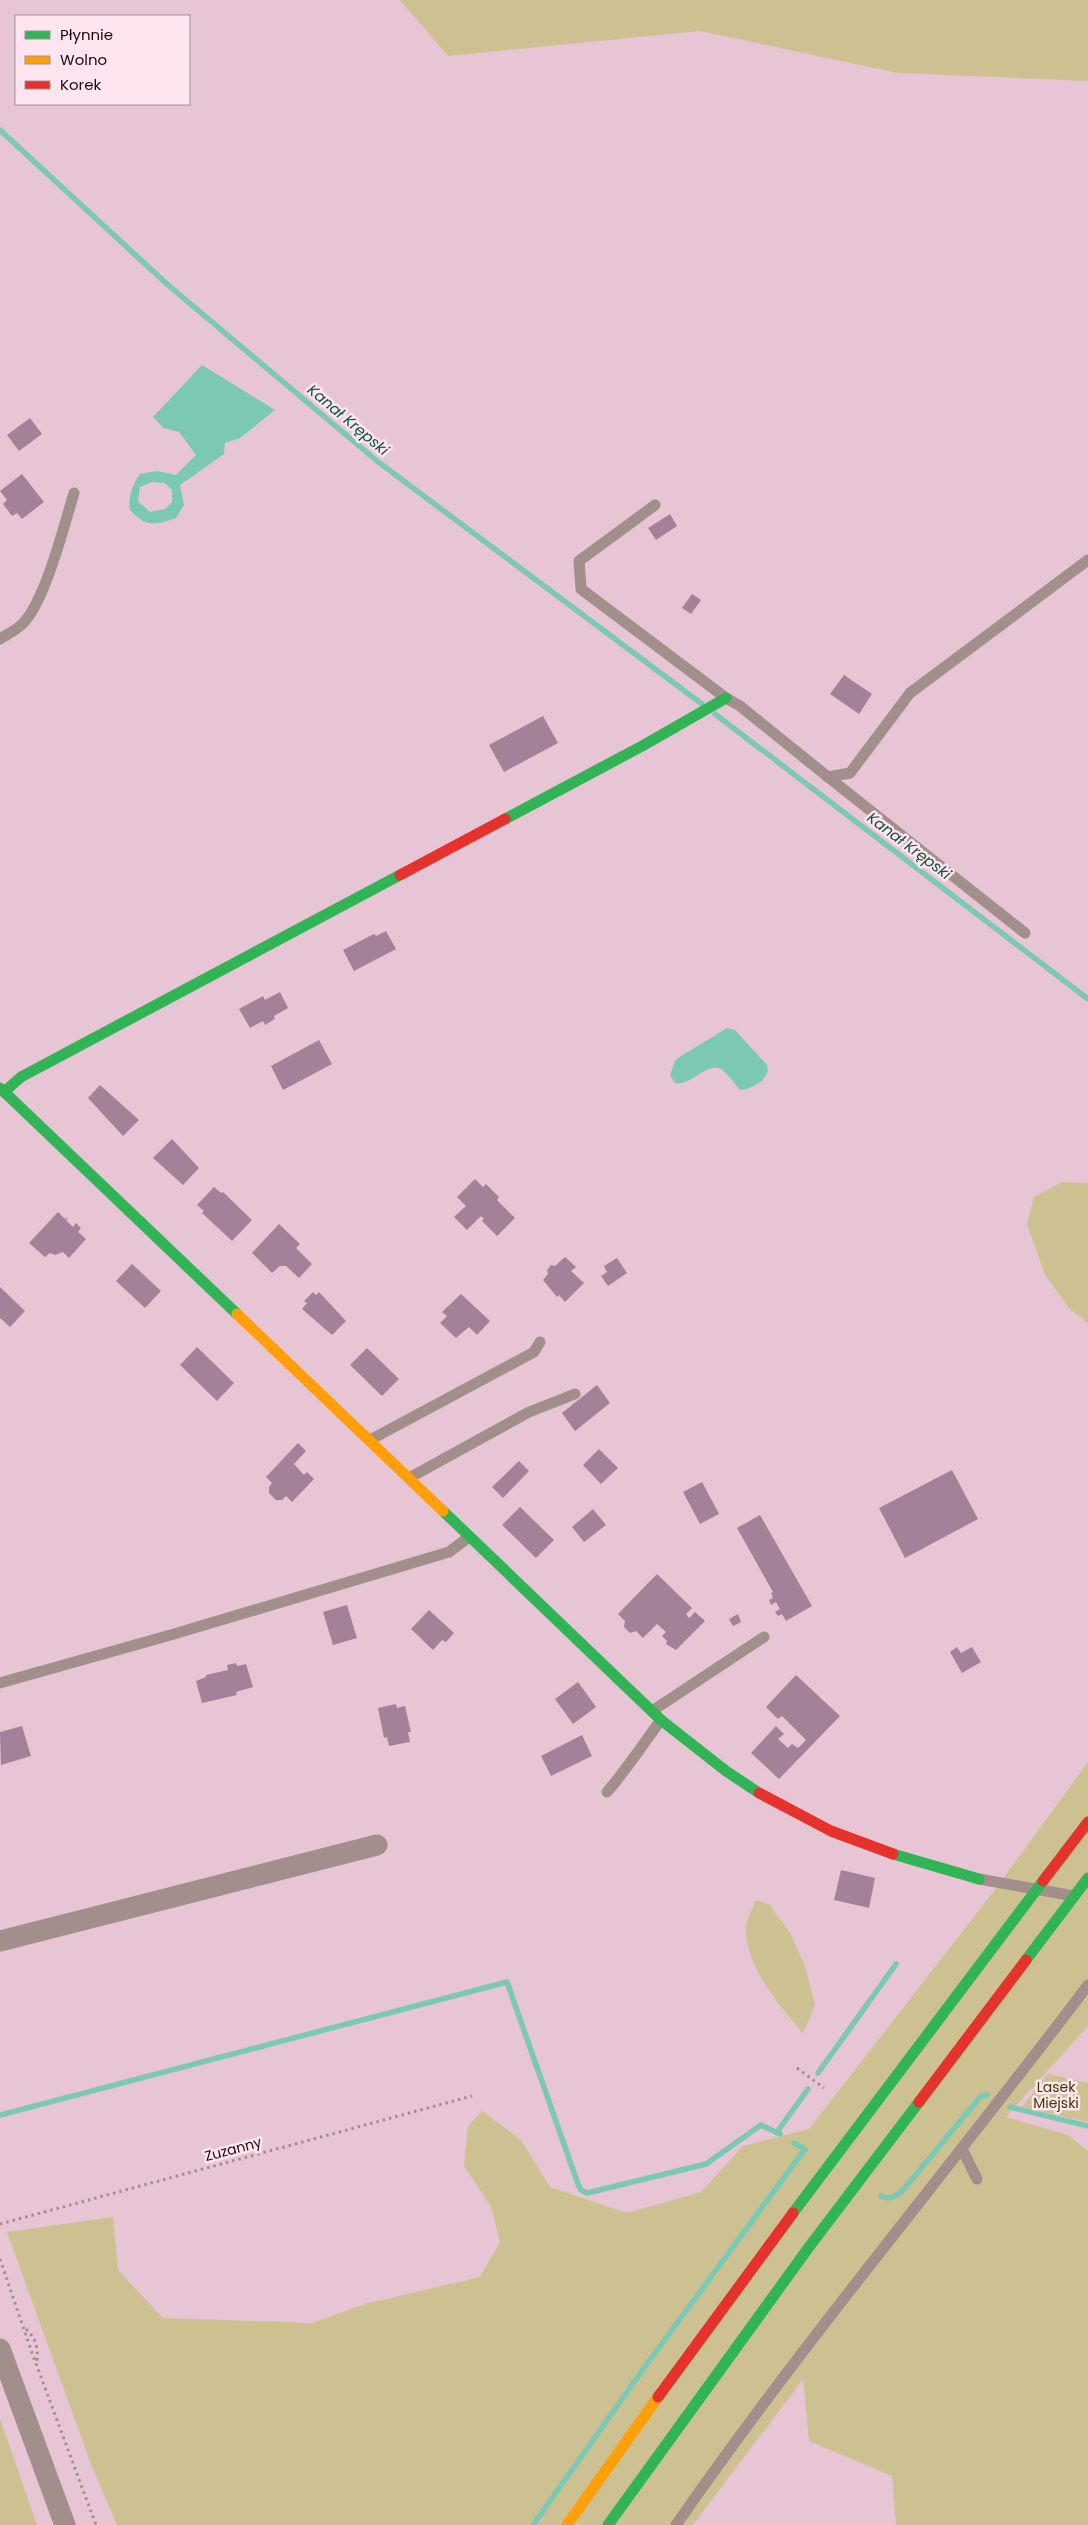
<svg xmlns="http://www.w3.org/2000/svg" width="1088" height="2525" font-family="Poppins,sans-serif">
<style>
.green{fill:#cdc191}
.water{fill:#7bc8b5;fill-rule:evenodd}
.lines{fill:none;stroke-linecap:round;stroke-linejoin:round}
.stream{stroke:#7bc8b5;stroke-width:5.5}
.building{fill:#a38299}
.path{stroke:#a18e8f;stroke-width:3;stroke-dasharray:2.5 4;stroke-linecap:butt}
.lane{stroke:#a28e8b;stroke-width:11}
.street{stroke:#a28e8b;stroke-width:21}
.fast{stroke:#30b455;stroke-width:11}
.slow{stroke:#ff9f0a;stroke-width:11}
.jam{stroke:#e5322d;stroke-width:11}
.labels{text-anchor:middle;stroke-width:5;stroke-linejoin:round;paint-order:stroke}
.park-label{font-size:14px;fill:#393b03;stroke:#ffe5ef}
.street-label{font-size:14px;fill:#1c0711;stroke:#ffe5ef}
.water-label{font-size:15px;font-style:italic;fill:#0d5443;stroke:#ffe5ef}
</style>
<rect width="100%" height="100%" fill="#e7c5d4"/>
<g class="green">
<polygon points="400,0 1088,0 1088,81 898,73 700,31 448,56"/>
<polygon points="1062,1182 1088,1183 1088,1323 1070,1309 1045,1275 1027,1224 1034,1197"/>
<polygon points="1088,1762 1088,2026 1006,2117 1068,2135 1088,2151 1088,2525 896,2525 892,2476 809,2441 803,2379 693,2525 117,2525 91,2464 7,2232 113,2217 118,2270 163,2318 312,2323 365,2304 480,2277 500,2242 491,2206 464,2166 468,2126 482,2111 521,2140 550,2187 627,2213 701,2192 743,2146 809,2129 994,1891"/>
<path d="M756,1900L769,1904L790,1933L805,1966L815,2005L803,2034C780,2005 746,1968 746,1929C746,1920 753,1908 756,1900Z"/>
<polygon points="1048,2074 1088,2083 1088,2122 1022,2107"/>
<polygon points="0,2419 37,2525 0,2525"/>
</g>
<g class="water">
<path d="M202,365L275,410L240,438L225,443L224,454L180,485L184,505L176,518C154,525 147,528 130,510C128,497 132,486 140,474L157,471L176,475L196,455L179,432L164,428L153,417ZM152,482L165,483L172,490V502L165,509L150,512L138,501L140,487Z"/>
<path d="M727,1028L735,1030L767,1065C772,1078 752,1089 740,1090C735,1084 728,1074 721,1069C708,1061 691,1086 675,1083L670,1075L675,1061L681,1056Z"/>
</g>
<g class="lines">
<g class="stream">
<polyline points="0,130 168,285 377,461 702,704"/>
<polyline points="715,714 1088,999"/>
<polyline points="818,2073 896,1964"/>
<polyline points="1010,2107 1088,2126"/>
<polyline points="0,2115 507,1982 578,2184 581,2190 587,2193 706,2164 761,2125 780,2134"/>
<polyline points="777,2132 808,2089"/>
<path d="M881,2196C890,2200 895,2197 903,2190L981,2096L987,2095"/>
<polyline points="533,2525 641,2372 805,2149 794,2143"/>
</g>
</g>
<g class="building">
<polygon points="30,418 42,434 19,451 7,435"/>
<polygon points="22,474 44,502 22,519 17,513 12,516 3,504 7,500 0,491"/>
<polygon points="670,514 677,526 656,540 648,528"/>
<polygon points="692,594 701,600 691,614 682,608"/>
<polygon points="844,675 872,694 859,714 830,694"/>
<polygon points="543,716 558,743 504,772 489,745"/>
<polygon points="386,931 396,949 354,971 343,950 374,934 376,936"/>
<polygon points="280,992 288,1008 274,1016 275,1019 265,1025 263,1021 250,1028 239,1009 263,996 265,1000"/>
<polygon points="319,1040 332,1064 283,1090 271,1066"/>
<polygon points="100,1085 139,1120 123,1136 88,1098"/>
<polygon points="172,1139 199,1168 183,1185 153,1158"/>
<polygon points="475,1179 483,1187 486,1184 499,1197 497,1200 515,1218 497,1236 482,1221 484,1219 481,1216 467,1230 454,1217 466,1206 457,1197"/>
<polygon points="214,1187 221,1193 223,1192 252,1220 232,1241 202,1213 204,1211 197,1205"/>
<polygon points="58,1212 65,1219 68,1217 66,1220 73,1227 76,1223 81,1228 78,1232 86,1239 69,1258 63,1252 55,1255 50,1253 45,1257 29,1243"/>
<polygon points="279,1224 300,1244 296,1248 312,1264 299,1278 286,1266 280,1266 272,1273 252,1253"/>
<polygon points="565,1257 576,1267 571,1271 584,1283 565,1302 559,1295 557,1297 543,1280 548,1274 547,1270 551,1265 555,1266"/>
<polygon points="617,1258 627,1273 608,1286 601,1276 607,1272 604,1266"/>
<polygon points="132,1264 161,1291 145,1308 116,1281"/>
<polygon points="0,1287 25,1311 10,1327 0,1318"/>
<polygon points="313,1292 316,1295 319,1292 346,1321 332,1335 302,1309 307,1303 304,1301"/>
<polygon points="461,1294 490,1321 477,1335 469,1327 456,1338 440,1323 447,1316 442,1312"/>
<polygon points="197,1347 234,1383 217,1401 180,1365"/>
<polygon points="367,1348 399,1379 382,1396 350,1365"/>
<polygon points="597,1385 610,1403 575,1431 562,1413"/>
<polygon points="298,1443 306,1451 294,1464 304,1475 307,1472 314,1479 292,1502 286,1496 282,1500 276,1500 269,1493 269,1487 272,1483 266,1477"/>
<polygon points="599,1449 618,1468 601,1484 583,1465"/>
<polygon points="519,1461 529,1471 503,1498 492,1487"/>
<polygon points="952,1470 978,1519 905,1558 879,1508"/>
<polygon points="702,1482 719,1514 700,1524 683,1492"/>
<polygon points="520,1507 554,1540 536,1558 502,1525"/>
<polygon points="593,1509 606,1525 584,1542 572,1527"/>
<polygon points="760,1515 812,1606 786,1621 782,1614 778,1616 775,1612 780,1609 776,1602 771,1605 769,1600 773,1598 771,1593 773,1592 737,1528"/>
<polygon points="657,1574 692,1608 686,1614 689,1618 695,1612 705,1621 676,1650 666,1644 667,1641 662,1636 666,1632 657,1624 643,1638 636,1631 630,1633 624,1627 625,1621 618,1614"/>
<polygon points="347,1605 357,1638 333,1645 323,1612"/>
<polygon points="429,1610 454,1633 446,1642 442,1640 433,1650 411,1629"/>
<polygon points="738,1614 741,1622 733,1626 729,1619"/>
<polygon points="957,1647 961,1653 972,1647 981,1662 962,1673 950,1652"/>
<polygon points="236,1663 237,1666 246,1664 253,1687 236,1692 237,1695 202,1703 196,1681 206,1677 206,1675 228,1670 227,1665"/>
<polygon points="796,1675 840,1716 779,1779 751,1753 776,1726 784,1734 778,1739 788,1748 792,1744 798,1748 806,1740 782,1716 778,1719 766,1707"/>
<polygon points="578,1682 596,1707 573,1724 555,1699"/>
<polygon points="396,1704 397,1708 405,1706 411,1732 408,1732 410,1742 389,1746 387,1737 384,1738 378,1708"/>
<polygon points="22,1726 31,1756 1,1765 0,1732"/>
<polygon points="582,1735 592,1756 551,1776 541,1756"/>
<polygon points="841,1870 875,1878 869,1908 834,1900"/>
</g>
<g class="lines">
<g class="path">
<polyline points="797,2068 824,2088"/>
<polyline points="0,2224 472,2096"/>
<polyline points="0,2259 31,2350 96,2525"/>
<path d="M26,2329C36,2339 38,2346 37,2361"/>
</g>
<g class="lane">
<polyline points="655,505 579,561 581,589 726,698 740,706 828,777 850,773 910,693 1088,560"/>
<path d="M0,639C8,634 19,629 25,621C46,597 64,526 74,493"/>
<polyline points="828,777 1025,933"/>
<polyline points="370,1440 534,1352 540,1342"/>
<polyline points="409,1478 529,1412 575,1394"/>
<polyline points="0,1683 174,1634 449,1552 469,1537"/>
<polyline points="652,1711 764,1637"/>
<path d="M607,1792C627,1769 643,1744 661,1720"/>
<polyline points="979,1879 1074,1896"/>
<polyline points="962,2149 977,2179"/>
<path d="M676,2525C805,2339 952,2166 1088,1985"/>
</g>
<g class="street">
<polyline points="0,1941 377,1845"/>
<polyline points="0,2349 65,2525"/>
</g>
<g class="fast">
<polyline points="505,819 644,745 726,698"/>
<polyline points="0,1088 237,1314"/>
<polyline points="4,1092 21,1077 400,875"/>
<polyline points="443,1511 661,1720 726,1771 759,1793"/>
<polyline points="893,1854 979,1879"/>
<polyline points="1026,1960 1088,1878"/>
<polyline points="793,2213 1043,1881"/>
<polyline points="608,2525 809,2247 919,2102"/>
</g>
<g class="slow">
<polyline points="237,1314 443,1511"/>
<polyline points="567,2525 658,2397"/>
</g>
<g class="jam">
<polyline points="400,875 505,819"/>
<polyline points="759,1793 831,1831 893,1854"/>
<polyline points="1043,1881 1088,1822"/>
<polyline points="919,2102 1026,1960"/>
<polyline points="658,2397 793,2213"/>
</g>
</g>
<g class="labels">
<g class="park-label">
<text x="1056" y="2092">Lasek<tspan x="1056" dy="16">Miejski</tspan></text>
</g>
<g class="street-label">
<text transform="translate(233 2149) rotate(-15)" y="5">Zuzanny</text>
</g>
<g class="water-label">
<text transform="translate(348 420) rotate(40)" y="5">Kanał Krępski</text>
<text transform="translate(909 846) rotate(37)" y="5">Kanał Krępski</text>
</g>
</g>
<rect x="15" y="15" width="175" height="90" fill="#ffe5ef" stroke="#a48c96"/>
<rect x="25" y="31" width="25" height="8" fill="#30b455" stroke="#a48c96"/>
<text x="60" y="40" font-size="15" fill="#1c0711">Płynnie</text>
<rect x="25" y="56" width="25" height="8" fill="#ff9f0a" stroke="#a48c96"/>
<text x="60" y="65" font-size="15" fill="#1c0711">Wolno</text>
<rect x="25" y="81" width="25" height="8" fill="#e5322d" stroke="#a48c96"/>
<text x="60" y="90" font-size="15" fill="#1c0711">Korek</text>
</svg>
